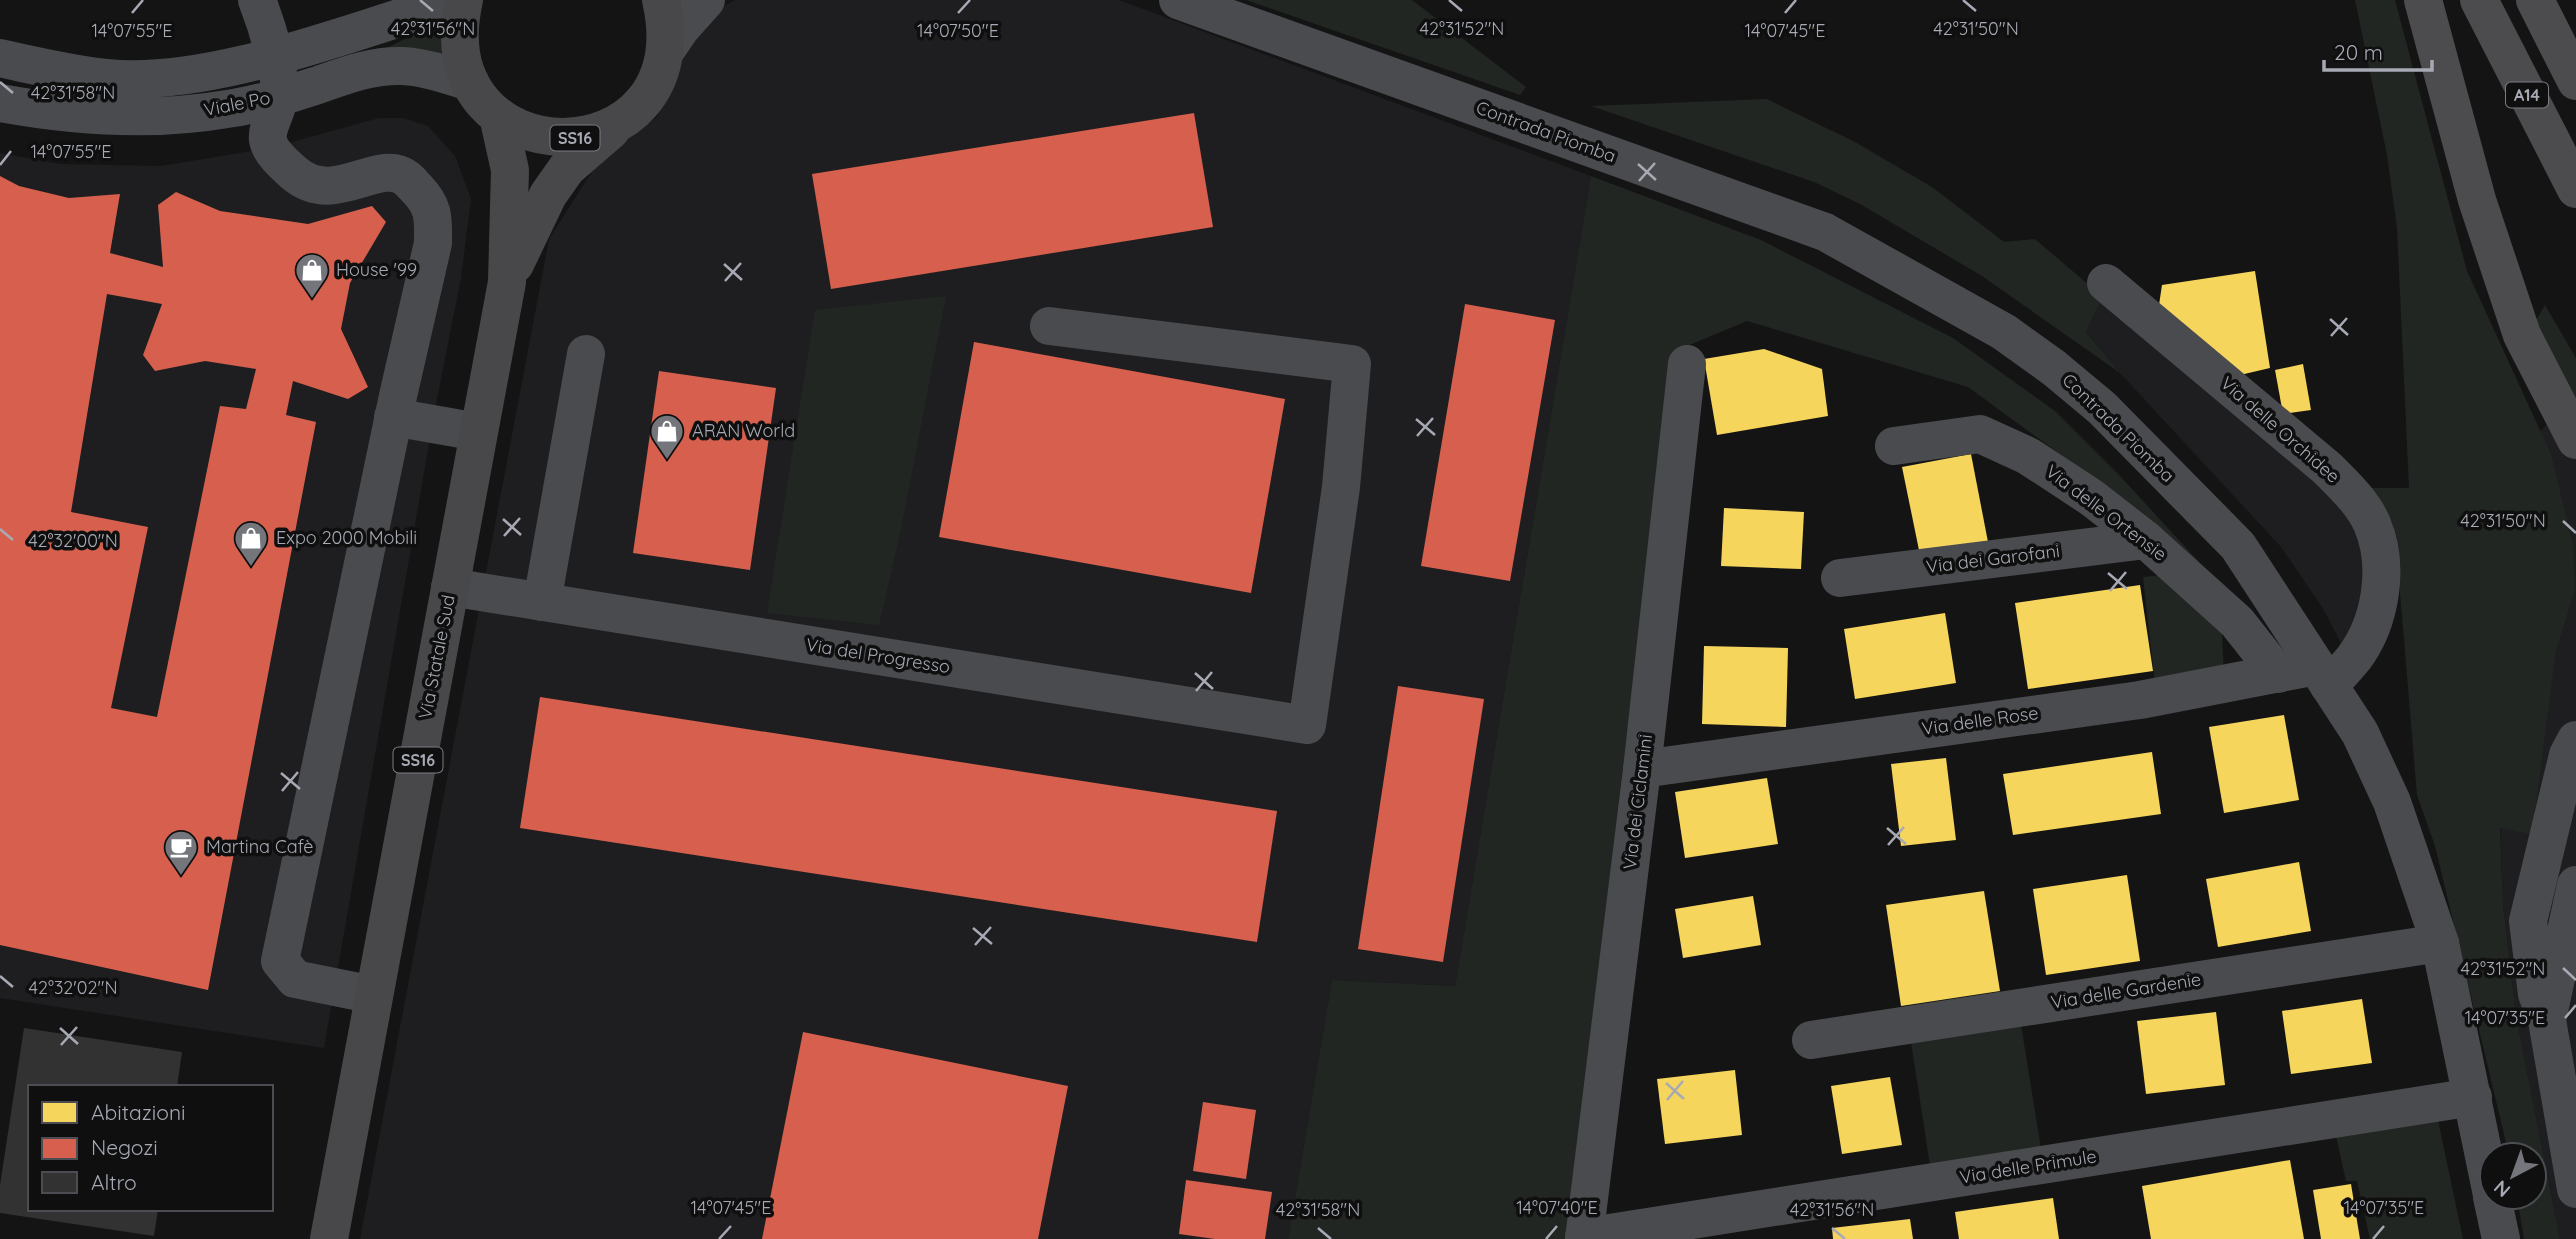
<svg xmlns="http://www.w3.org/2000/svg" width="2576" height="1239" font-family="Quicksand,sans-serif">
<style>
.built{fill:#1e1e20}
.green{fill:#212622}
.homes{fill:#f6d55c}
.shops{fill:#d6604d;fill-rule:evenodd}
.building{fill:#323233}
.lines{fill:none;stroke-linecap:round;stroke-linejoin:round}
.minor{stroke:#4a4b4e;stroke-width:38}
.major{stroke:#48484a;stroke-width:38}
.highway{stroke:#4c4c4f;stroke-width:38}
.ticks{fill:none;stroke:#a7aab4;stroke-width:2.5}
.labels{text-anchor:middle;stroke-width:7;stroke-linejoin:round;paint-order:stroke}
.shield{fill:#0f0f10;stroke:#797c83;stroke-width:2}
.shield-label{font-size:16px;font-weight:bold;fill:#a7aab4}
.street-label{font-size:18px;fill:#a7aab4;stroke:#0f0f10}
.poi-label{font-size:18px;fill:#a7aab4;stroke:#0f0f10;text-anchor:start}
.ticks-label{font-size:18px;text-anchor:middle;fill:#a7aab4;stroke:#0f0f10;stroke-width:7;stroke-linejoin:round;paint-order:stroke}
</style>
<rect width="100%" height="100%" fill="#141415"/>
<g class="built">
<polygon points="735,0 1119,0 1591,176 1455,986 1332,980 1288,1239 360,1239 549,239 605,151 657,117 701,19"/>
<polygon points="379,118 403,118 428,126 455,156 471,199 461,278 436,404 324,1048 0,998 0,153 60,164 161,166 270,148"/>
<polygon points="2103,297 2302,464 2347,516 2366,557 2362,614 2342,645 2322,607 2281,547 2120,373 2086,332"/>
<polygon points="2576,394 2576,1239 2560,1239 2516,1016 2503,904 2489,484"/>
</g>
<g class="green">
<polygon points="1246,0 1412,0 1526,87 1520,95"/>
<polygon points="2355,0 2395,0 2467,271 2551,454 2573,546 2575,590 2556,650 2532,834 2500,828 2503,904 2516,1016 2560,1239 2524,1239 2517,1197 2534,1197 2534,1155 2509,1155 2435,846 2417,795 2398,569 2361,488 2409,488 2397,228 2387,155"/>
<polygon points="446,19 443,31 446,65 368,57"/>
<polygon points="1767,99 1855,142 1932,187 2004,242 2035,239 2103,297 2086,332 2120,373 1982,276 1860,204 1814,182 1591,106"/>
<polygon points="1591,176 1761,240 1953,338 2055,411 2121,477 2256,624 2150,520 1968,387 1747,321 1673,352 1566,1239 1288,1239 1332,980 1455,986"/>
<polygon points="946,296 901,529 879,625 767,613 815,310"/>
<polygon points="2545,305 2576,358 2576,411 2534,324"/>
<polygon points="2164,575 2222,633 2224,676 2155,684 2143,577"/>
<polygon points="2021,1025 2042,1155 1931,1172 1911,1042"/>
<polygon points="2438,1120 2463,1239 2370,1239 2357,1181 2346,1181 2336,1136"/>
</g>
<g class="homes">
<polygon points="2255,271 2270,368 2240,375 2159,305 2162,285"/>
<polygon points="1764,349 1822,369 1828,416 1717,435 1704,359"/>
<polygon points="2303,364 2311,410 2283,414 2275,370"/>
<polygon points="1971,454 1988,542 1920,555 1902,467"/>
<polygon points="1724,508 1804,512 1801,569 1721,566"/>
<polygon points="2140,585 2153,671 2028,689 2015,603"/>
<polygon points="1945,613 1956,683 1855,699 1844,629"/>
<polygon points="1704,646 1788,648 1786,727 1702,724"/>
<polygon points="2284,715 2299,800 2224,813 2209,727"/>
<polygon points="2152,752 2161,814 2013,835 2003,774"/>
<polygon points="1946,758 1956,840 1901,846 1891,764"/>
<polygon points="1767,778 1778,844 1685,858 1675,792"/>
<polygon points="2299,862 2311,931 2218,947 2206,879"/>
<polygon points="2127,875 2140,961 2046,975 2033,889"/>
<polygon points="1984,891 2000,991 1901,1006 1886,905"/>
<polygon points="1753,896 1761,945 1683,958 1675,909"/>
<polygon points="2362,999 2372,1063 2291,1074 2282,1011"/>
<polygon points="2216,1012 2225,1085 2146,1094 2137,1021"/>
<polygon points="1735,1070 1742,1135 1665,1144 1657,1079"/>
<polygon points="1890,1077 1902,1145 1842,1154 1831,1086"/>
<polygon points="2290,1160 2304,1239 2151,1239 2142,1186"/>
<polygon points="2351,1184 2360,1239 2321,1239 2313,1190"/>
<polygon points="2053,1198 2059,1239 1959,1239 1955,1212"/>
<polygon points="1910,1219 1913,1239 1833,1239 1832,1228"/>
</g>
<g class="shops">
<polygon points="1194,113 1213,227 831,289 812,174"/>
<path d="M0,176L19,186L69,198L120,194L110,253L163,267L158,205L176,192L220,211L308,224L372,206L386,222L350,283L341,329L368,387L348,399L293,381L286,415L316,422L208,990L0,945ZM107,294L162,304L143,355L155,371L205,361L256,369L246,409L220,406L157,717L111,708L148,527L71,512Z"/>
<polygon points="1465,304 1555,320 1510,581 1421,566"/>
<polygon points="974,342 1285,399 1251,593 939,537"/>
<polygon points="659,371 776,388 750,570 633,553"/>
<polygon points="1398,686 1484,699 1443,962 1358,949"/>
<polygon points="540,697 1277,811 1257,942 520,828"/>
<polygon points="803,1032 1068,1086 1038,1239 762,1239"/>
<polygon points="1203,1102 1256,1110 1246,1179 1193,1171"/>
<polygon points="1186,1180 1272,1192 1265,1239 1215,1239 1179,1234"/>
</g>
<polygon class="building" points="24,1028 182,1052 177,1087 30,1087 30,1209 158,1209 154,1236 0,1213 0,1185"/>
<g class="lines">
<g class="minor">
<path d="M257,0C266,23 283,75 279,99C277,111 266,128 268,140C270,152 285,165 294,173C334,208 378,157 406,178C410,181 414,186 417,189C435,208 433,219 433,243L398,396L280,961L295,979L374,995"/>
<polyline points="1178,0 1825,232 2004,332 2054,368 2102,408 2238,546 2360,733 2392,802 2440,943 2492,1195"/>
<polyline points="666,50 681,28 706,0"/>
<path d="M0,58C35,66 70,74 106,78C202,88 332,39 424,10L438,0"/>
<path d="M0,103C76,117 151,122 227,109C256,105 287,95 315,86C344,76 371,65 402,66C425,67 448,75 470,82"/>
<path d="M2106,283L2328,469C2344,485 2363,503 2372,524C2390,566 2381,622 2354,658C2346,668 2337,677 2329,686"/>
<polyline points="393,417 478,432"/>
<polyline points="1894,446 1980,434 2028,456 2092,498 2146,540 2237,622 2278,674"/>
<polyline points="1840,578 2146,540"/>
<polyline points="450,587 1307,725 1341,487 1352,364 1049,326"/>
<polyline points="542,602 586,354"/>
<polyline points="1642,769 2140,700 2316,666"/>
<polyline points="2576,885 2547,1020 2576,1189"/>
<polyline points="2543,1010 2537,994 2528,921 2568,755 2576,740"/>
<polyline points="1811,1040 2440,943"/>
<polyline points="2492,1197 2501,1239"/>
<polyline points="1584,1237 2473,1097"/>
<polyline points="1584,1239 1642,769 1687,364"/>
</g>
<g class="major">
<path d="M464,0C423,182 703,183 661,0"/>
<polyline points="515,264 548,195 567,168 611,130"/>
<polyline points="329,1239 507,282 510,170 498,116"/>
</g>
<g class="highway">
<polyline points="2423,0 2477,200 2522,335 2576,440"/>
<polyline points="2479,0 2576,189"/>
<polyline points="2535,0 2576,81"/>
</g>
</g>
<path class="ticks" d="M420,0L433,11M1449,0L1462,11M1963,0L1976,11M132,13L143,0M958,13L970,0M1785,13L1796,0M0,82L13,93M1638,164L1656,180M0,165L11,151M1639,181L1655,163M724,264L742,280M725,281L741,263M2330,319L2348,335M2331,336L2347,318M1416,419L1435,435M1417,436L1433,418M503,519L521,535M2563,521L2576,533M0,529L13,540M504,536L520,518M2108,573L2127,589M2110,591L2126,572M1195,673L1213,689M1196,691L1212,672M281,773L300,789M282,791L298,772M1887,828L1906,844M1888,845L1904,827M973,928L992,944M975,945L991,927M2563,968L2576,980M0,976L13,987M2565,1018L2576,1005M60,1028L78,1044M61,1045L77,1027M1666,1083L1684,1099M1667,1100L1683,1081M1318,1228L1331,1239M1832,1228L1845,1239M719,1239L731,1226M1546,1239L1557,1226M2373,1239L2384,1226"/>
<defs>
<symbol id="shop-pin" viewBox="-11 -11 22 30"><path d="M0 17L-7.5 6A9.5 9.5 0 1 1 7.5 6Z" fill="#74767c" stroke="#0f0f10"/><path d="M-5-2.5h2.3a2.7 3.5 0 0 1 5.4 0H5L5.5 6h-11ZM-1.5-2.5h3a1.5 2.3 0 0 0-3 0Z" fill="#fff"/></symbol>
<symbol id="cafe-pin" viewBox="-11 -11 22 30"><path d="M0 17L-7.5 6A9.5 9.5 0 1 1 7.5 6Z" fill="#74767c" stroke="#0f0f10"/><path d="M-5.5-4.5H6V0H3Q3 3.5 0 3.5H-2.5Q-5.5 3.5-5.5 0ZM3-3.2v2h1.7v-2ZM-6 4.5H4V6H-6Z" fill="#fff"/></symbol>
</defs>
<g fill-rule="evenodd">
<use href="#shop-pin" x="293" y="251" width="38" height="52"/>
<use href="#shop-pin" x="648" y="412" width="38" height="52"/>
<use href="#shop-pin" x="232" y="519" width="38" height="52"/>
<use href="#cafe-pin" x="162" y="828" width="38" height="52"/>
</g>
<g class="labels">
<g class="shield">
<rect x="2506" y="82.5" width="42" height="25" rx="5"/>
<rect x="550.5" y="125.5" width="49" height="25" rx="5"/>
<rect x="393.5" y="747.5" width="49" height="25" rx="5"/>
</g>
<g class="shield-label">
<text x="2527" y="101">A14</text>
<text x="575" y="144">SS16</text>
<text x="418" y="766">SS16</text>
</g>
<g class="street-label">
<text transform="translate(237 104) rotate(-11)" y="6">Viale Po</text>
<text transform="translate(1546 132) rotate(20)" y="6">Contrada Piomba</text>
<text transform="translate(2118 428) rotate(44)" y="6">Contrada Piomba</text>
<text transform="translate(2280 430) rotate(41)" y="6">Via delle Orchidee</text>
<text transform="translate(2106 513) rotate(37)" y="6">Via delle Ortensie</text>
<text transform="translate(1993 559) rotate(-7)" y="6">Via dei Garofani</text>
<text transform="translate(878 656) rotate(9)" y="6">Via del Progresso</text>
<text transform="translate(437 657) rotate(-79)" y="6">Via Statale Sud</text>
<text transform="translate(1980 721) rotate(-8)" y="6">Via delle Rose</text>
<text transform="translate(1638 802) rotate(-83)" y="6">Via dei Ciclamini</text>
<text transform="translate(2126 991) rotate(-9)" y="6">Via delle Gardenie</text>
<text transform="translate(2028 1167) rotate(-9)" y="6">Via delle Primule</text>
</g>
<g class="poi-label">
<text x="336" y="276">House '99</text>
<text x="692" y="437">ARAN World</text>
<text x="276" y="544">Expo 2000 Mobili</text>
<text x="206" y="853">Martina Cafè</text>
</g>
</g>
<g class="ticks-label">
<text x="433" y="35">42°31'56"N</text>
<text x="1462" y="35">42°31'52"N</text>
<text x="1976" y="35">42°31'50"N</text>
<text x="132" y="37">14°07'55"E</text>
<text x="958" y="37">14°07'50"E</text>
<text x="1785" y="37">14°07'45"E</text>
<text x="73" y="99">42°31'58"N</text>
<text x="71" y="158">14°07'55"E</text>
<text x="2503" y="527">42°31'50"N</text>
<text x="73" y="547">42°32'00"N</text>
<text x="2503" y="975">42°31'52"N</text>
<text x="73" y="994">42°32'02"N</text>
<text x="2505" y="1024">14°07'35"E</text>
<text x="731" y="1214">14°07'45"E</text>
<text x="1557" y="1214">14°07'40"E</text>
<text x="2384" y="1214">14°07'35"E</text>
<text x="1318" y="1216">42°31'58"N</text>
<text x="1832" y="1216">42°31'56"N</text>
</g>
<rect x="28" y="1085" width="245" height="126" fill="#0f0f10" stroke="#4c4d52" stroke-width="2"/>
<rect x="42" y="1102" width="35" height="21" fill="#f6d55c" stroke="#4c4d52" stroke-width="2"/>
<text x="91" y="1120" font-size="21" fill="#a7aab4">Abitazioni</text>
<rect x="42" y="1138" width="35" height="21" fill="#d6604d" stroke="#4c4d52" stroke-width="2"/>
<text x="91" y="1155" font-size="21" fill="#a7aab4">Negozi</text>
<rect x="42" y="1172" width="35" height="21" fill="#323233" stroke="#4c4d52" stroke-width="2"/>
<text x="91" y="1190" font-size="21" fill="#a7aab4">Altro</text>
<g transform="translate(2513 1176) rotate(221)"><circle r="33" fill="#0f0f10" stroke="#4c4d52" stroke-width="2"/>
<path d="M0-5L12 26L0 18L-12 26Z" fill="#74767c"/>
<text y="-10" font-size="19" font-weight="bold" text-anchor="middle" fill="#a7aab4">N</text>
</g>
<path d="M2324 60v10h108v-10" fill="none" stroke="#a7aab4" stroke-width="3.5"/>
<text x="2334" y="60" font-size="21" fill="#a7aab4" stroke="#0f0f10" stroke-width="5" paint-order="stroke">20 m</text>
</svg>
